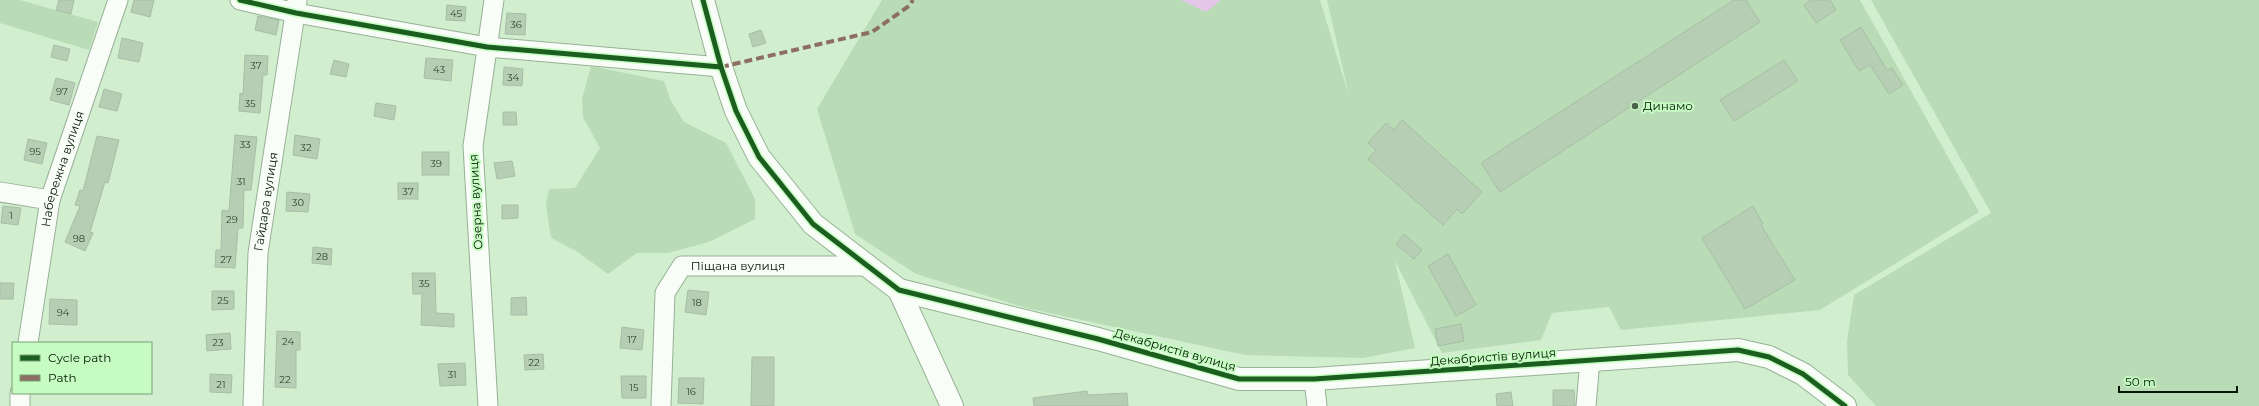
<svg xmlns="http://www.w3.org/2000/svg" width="2259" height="406" font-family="Montserrat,sans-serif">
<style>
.green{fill:#b9dcb7}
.water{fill:#e4c6e8}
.building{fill:#b6ceb4;stroke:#a7bea6}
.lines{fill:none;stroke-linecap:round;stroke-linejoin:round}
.minor-casing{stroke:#98b097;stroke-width:21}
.tertiary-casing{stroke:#98b097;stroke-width:24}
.minor{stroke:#f8fdf8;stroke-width:19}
.tertiary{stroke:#f8fdf8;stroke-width:22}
.quiet{stroke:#8d6e63;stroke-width:4;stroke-dasharray:8 4;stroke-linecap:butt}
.cycleway-casing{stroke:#c6fcc2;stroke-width:8}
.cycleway{stroke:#1b5e20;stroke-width:5}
.poi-dot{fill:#4c634b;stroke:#c6fcc2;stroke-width:1.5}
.labels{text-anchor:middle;stroke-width:4;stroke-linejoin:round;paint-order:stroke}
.number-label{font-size:10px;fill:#304530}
.poi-label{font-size:12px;fill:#041704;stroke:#c6fcc2;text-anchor:start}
.street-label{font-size:12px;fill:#041704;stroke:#c6fcc2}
</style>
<rect width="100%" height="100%" fill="#d1efcf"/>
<g class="green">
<polygon points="0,0 20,0 98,22 89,50 0,23"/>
<polygon points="882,0 1320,0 1349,96 1327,0 1860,0 1979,212 1820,310 1621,330 1609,307 1552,313 1541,340 1442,353 1395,261 1415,348 1363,358 1245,355 1026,308 916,274 855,234 817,109"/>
<polygon points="1871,0 2259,0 2259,406 1876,406 1848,375 1847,341 1854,295 1991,213"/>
<polygon points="591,66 664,81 670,99 684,122 726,143 755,199 755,219 709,242 668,253 637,253 608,274 576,251 551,238 546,205 549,189 575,188 600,148 583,117 582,99"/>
</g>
<polygon class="water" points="1181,0 1221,0 1206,12"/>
<g class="building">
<polygon points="59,0 74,0 71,14 56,10"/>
<polygon points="134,0 154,0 150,17 131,12"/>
<polygon points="1734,0 1746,0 1760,22 1500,192 1481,163"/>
<polygon points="1811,0 1830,0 1836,10 1816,23 1804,5"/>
<polygon points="447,5 466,7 465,21 446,20"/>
<polygon points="507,13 526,14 525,35 505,34"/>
<polygon points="258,16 279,20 276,35 255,30"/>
<polygon points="1861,27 1887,70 1892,68 1903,85 1889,94 1870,65 1859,71 1840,40"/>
<polygon points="761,30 766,43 753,47 749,34"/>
<polygon points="122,38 143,43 139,62 118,58"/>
<polygon points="54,45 70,49 67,61 51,57"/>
<polygon points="245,55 268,56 267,75 263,75 260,113 239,111 240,93 243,94"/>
<polygon points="426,58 453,60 451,81 424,78"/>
<polygon points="334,60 349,64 346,77 330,74"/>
<polygon points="1784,60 1798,81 1734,121 1720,100"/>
<polygon points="504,67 523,69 522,86 503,85"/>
<polygon points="56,78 75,83 69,105 50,100"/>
<polygon points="104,89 122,94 117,111 99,107"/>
<polygon points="376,103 396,106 394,120 374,116"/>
<polygon points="503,112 516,112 517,125 503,125"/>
<polygon points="1402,120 1482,192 1462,214 1457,209 1443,225 1368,159 1376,150 1368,143 1386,123 1394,130"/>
<polygon points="235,135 257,137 251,190 244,190 243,228 238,228 235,268 215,267 216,250 221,250 222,210 229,211"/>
<polygon points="295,135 320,139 317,159 293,155"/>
<polygon points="97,136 119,140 108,183 105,182 90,232 93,233 85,251 65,242 80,206 75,205 80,190 83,191"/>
<polygon points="28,139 47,143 42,164 24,160"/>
<rect x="422" y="152" width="27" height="23"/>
<polygon points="512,161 515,176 497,179 494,163"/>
<rect x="398" y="183" width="20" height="16"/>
<polygon points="287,192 310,194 308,212 286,211"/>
<polygon points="502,205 518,205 518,218 502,219"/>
<polygon points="3,206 21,208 18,225 1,223"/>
<polygon points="1753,206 1763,224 1761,225 1795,280 1745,309 1702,238"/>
<polygon points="1404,234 1422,250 1414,259 1396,244"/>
<polygon points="313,247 332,249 331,265 312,263"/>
<polygon points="1448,254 1476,305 1456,316 1428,266"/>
<polygon points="412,273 435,273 436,313 454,314 454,327 421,325 422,294 413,294"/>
<polygon points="0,283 14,283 13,299 0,299"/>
<polygon points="688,290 709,292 706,315 685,312"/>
<polygon points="212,291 234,291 234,309 212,310"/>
<polygon points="526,297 527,315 511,315 511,298"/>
<polygon points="50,299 77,300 77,325 49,324"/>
<polygon points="1461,324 1464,341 1438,346 1435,329"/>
<polygon points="622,327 644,330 642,350 620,348"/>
<polygon points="277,331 300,332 300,350 296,350 296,388 275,387"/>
<polygon points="230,333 231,349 207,351 206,335"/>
<polygon points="543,354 544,369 525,370 524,355"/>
<polygon points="752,357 774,357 774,406 751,406"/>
<polygon points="465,363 466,385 440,386 438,364"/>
<polygon points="210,374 232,375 231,393 210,392"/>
<polygon points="621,376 646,376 646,398 622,398"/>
<polygon points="679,378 704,378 703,404 678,403"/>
<polygon points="1553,390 1574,390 1575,406 1553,406"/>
<polygon points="1087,391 1088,395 1127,393 1128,406 1034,406 1033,398"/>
<polygon points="1511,392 1513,406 1497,406 1496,394"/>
</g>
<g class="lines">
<defs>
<g id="minor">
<polyline points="240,0 296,13 487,47 721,67"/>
<polyline points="0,192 50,200"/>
<path id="s1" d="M28,343L50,200L118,0"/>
<polyline points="1314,379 1317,406"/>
<polyline points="20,406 20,393"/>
<path id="s2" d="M253,406L258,253L297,1"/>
<polyline points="488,406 473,146 494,0"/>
<path id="s3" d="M661,406L665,293L682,266H867"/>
<polyline points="1586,406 1590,360"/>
</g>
<g id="tertiary">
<polyline points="703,0 721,67 736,111 759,157 813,224 899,290 1098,339 1239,379 1314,379 1738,350 1769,357 1803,374 1845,406"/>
<polyline points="899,290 952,406"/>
</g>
</defs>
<use href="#minor" class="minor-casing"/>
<use href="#tertiary" class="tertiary-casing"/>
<use href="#minor" class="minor"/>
<use href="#tertiary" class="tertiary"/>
<polyline class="quiet" points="721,67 872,32 909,6 913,0"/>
<defs>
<g id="cycleway">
<polyline points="240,0 296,13 487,47 721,67"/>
<polyline points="703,0 721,67 736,111 759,157 813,224 899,290 1098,339 1239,379 1314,379 1738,350 1769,357 1803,374 1845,406"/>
</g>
</defs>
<use href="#cycleway" class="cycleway-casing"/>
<use href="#cycleway" class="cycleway"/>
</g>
<circle class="poi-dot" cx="1635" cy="106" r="4"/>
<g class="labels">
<g class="number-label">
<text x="456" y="17">45</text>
<text x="516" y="28">36</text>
<text x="256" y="69">37</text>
<text x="439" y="73">43</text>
<text x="513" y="81">34</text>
<text x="62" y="95">97</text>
<text x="250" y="107">35</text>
<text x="245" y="148">33</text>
<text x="306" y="151">32</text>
<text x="35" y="155">95</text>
<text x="436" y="167">39</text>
<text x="241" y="185">31</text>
<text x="408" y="195">37</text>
<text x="298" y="206">30</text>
<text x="11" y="219">1</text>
<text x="232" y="223">29</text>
<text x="79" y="242">98</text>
<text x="322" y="260">28</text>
<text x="226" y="263">27</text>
<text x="424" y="287">35</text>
<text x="223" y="304">25</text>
<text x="697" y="306">18</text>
<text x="63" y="316">94</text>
<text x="632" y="343">17</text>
<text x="288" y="345">24</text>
<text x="218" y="346">23</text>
<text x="534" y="366">22</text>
<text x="452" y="378">31</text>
<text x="285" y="383">22</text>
<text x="221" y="388">21</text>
<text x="634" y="391">15</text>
<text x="691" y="395">16</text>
</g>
<g class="poi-label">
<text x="1643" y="110">Динамо</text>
</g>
<g class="street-label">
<text dy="4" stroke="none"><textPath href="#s1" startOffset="178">Набережна вулиця</textPath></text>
<text dy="4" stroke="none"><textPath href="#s2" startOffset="205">Гайдара вулиця</textPath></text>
<text transform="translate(476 202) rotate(-93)" y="4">Озерна вулиця</text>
<text dy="4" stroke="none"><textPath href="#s3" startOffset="201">Піщана вулиця</textPath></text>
<text transform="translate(1175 350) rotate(16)" y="4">Декабристів вулиця</text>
<text transform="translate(1493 357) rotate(-4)" y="4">Декабристів вулиця</text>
</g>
</g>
<rect x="12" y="342" width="140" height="52" fill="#c6fcc2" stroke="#78a076"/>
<rect x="20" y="355" width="20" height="6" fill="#1b5e20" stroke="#78a076"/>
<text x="48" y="362" font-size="12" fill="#041704">Cycle path</text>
<rect x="20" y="375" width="20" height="6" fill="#8d6e63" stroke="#78a076"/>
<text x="48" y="382" font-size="12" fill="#041704">Path</text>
<path d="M2119 386v6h118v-6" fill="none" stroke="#041704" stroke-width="2"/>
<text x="2125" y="386" font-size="12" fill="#041704" stroke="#c6fcc2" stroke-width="3" paint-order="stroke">50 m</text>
</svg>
